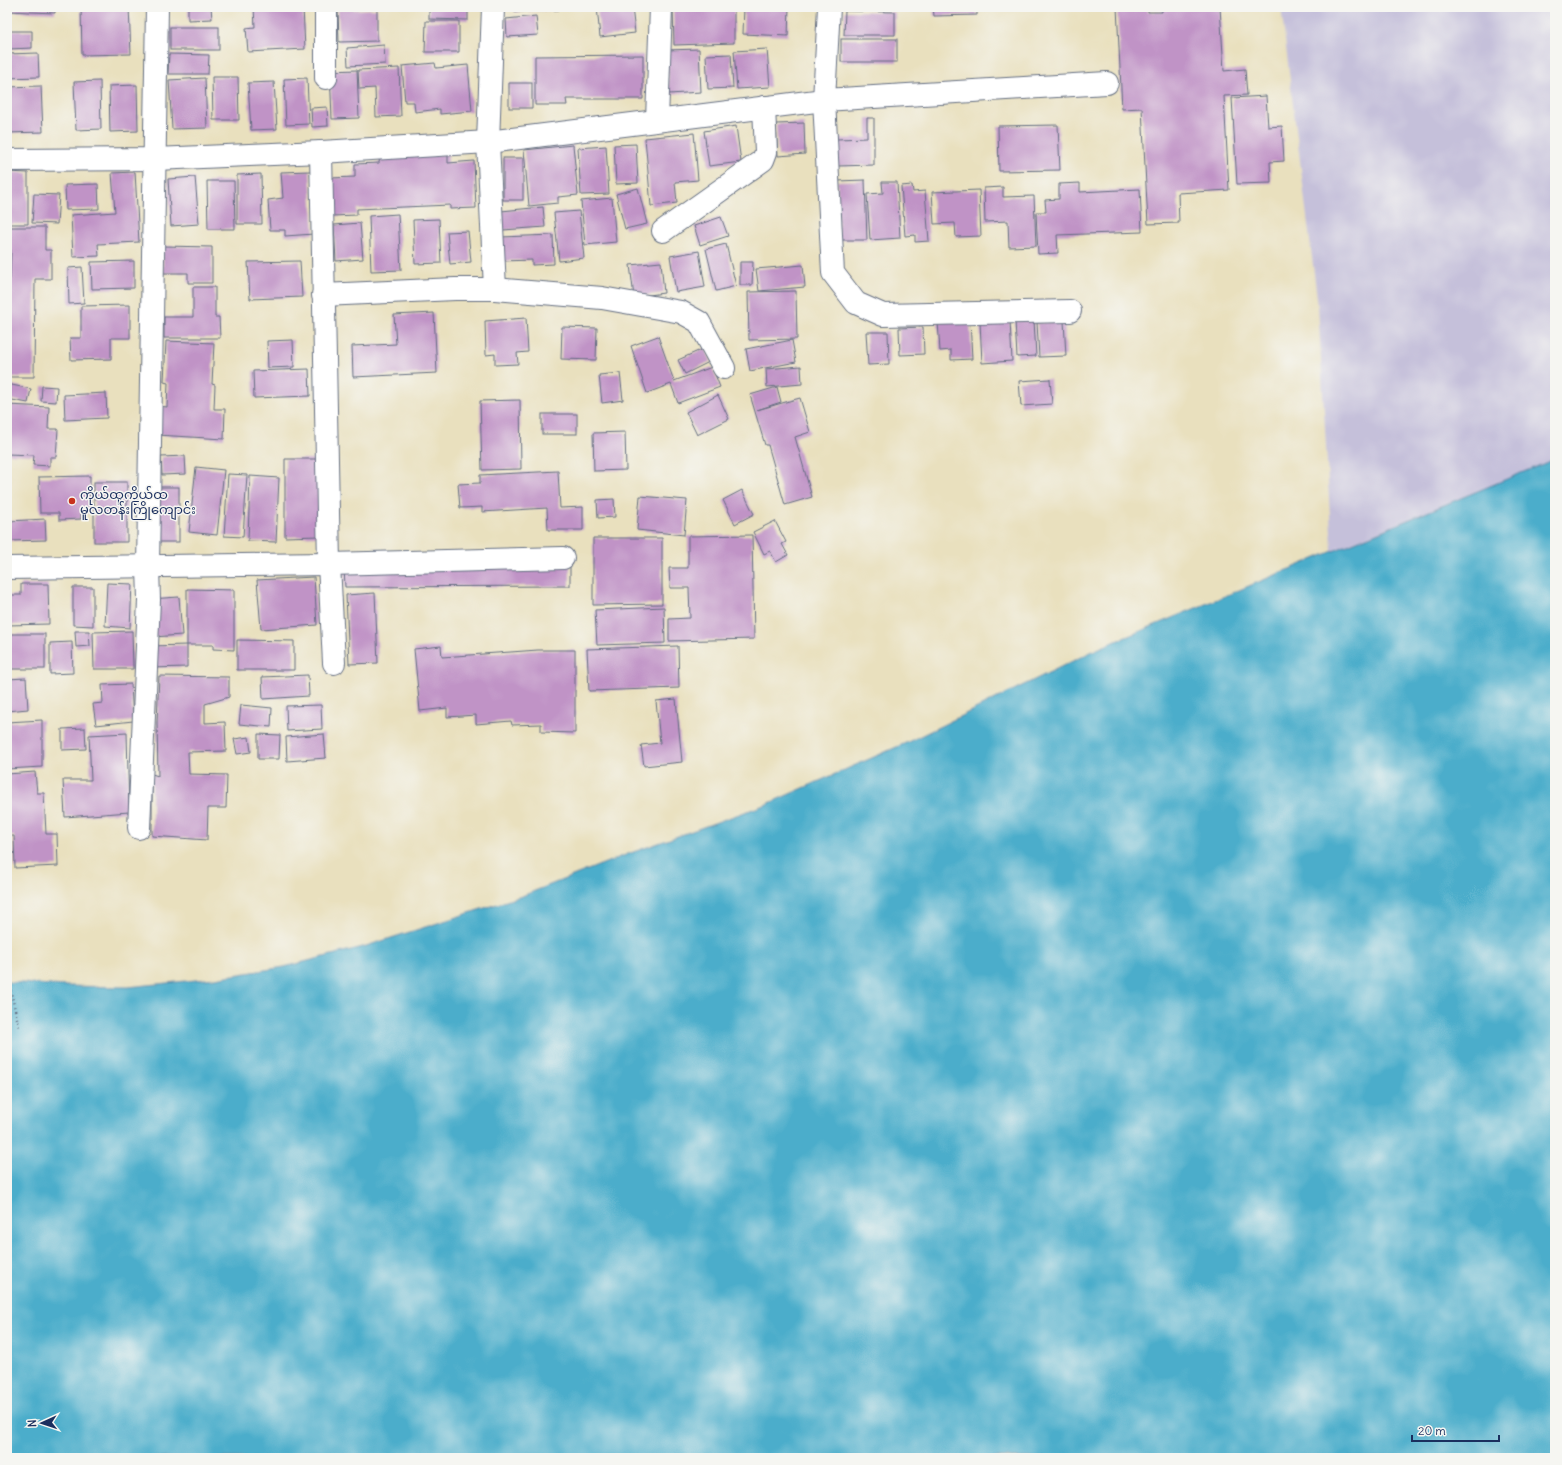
<svg xmlns="http://www.w3.org/2000/svg" width="1562" height="1465" font-family="Delius,'Noto Sans Myanmar',sans-serif">
<style>
.industrial{fill:#c5c0da}
.water{fill:#4cadcb;stroke:#346e94}
.building{fill:#c093c6}
.lines{fill:none;stroke-linecap:round;stroke-linejoin:round}
.street-casing{stroke:#636d80;stroke-width:24}
.path{stroke:#636d80;stroke-width:2.5;stroke-dasharray:1 3;stroke-linecap:butt}
.street{stroke:#fff;stroke-width:22}
.poi-dot{fill:#c8321e;stroke:#f6f6f2;stroke-width:1.5}
.labels{text-anchor:middle;stroke-width:3;stroke-linejoin:round;paint-order:stroke}
.poi-label{font-size:13px;fill:#1b2f5e;stroke:#f6f6f2;text-anchor:start}
</style>
<rect width="100%" height="100%" fill="#f6f6f2"/>
<filter id="ink" filterUnits="userSpaceOnUse"><feTurbulence type="fractalNoise" baseFrequency=".025" numOctaves="2"/><feDisplacementMap in="SourceGraphic" scale="8" xChannelSelector="R" yChannelSelector="G"/><feConvolveMatrix kernelMatrix="1 2 1 2 8 2 1 2 1" color-interpolation-filters="sRGB"/></filter>
<filter id="wash" filterUnits="userSpaceOnUse"><feTurbulence type="fractalNoise" baseFrequency=".012" numOctaves="4" result="noise"/><feDisplacementMap in="SourceGraphic" scale="16" xChannelSelector="R" yChannelSelector="G"/><feGaussianBlur stdDeviation="0.9" result="paint"/><feColorMatrix in="noise" values="0 0 0 0 0 0 0 0 0 0 0 0 0 0 0 0 0 1.4 0 .05"/><feComposite in="paint" operator="in"/></filter>
<g filter="url(#wash)">
<rect width="100%" height="100%" fill="#e9e0be"/>
<polygon class="industrial" points="1281,7 1555,7 1555,459 1332,551 1318,306"/>
<polygon class="water" points="1555,459 1555,1458 7,1458 7,982 65,986 128,987 215,978 284,967 363,947 522,896 628,854 767,804 908,742 1097,649"/>
<g id="blocks">
<g class="building">
<polygon points="7,7 55,7 55,13 7,11"/>
<polygon points="81,7 129,7 131,54 82,55"/>
<polygon points="188,7 211,7 212,19 188,20"/>
<polygon points="254,7 303,7 305,49 248,52 246,28 255,27"/>
<polygon points="429,7 468,7 468,20 429,19"/>
<polygon points="515,7 559,7 559,10 515,12"/>
<polygon points="597,7 632,7 635,33 600,37"/>
<polygon points="673,7 734,7 734,43 674,45"/>
<polygon points="744,7 789,7 788,36 743,34"/>
<polygon points="933,7 977,7 977,15 934,16"/>
<polygon points="1117,7 1148,7 1148,12 1162,12 1162,7 1220,7 1224,71 1245,69 1247,95 1224,96 1229,190 1178,193 1179,223 1148,224 1142,108 1122,109"/>
<polygon points="377,9 377,41 339,42 338,10"/>
<polygon points="845,11 895,12 895,35 844,35"/>
<polygon points="536,16 538,35 507,37 506,19"/>
<polygon points="426,21 459,21 459,52 425,52"/>
<rect x="170" y="27" width="49" height="23"/>
<polygon points="8,31 32,31 32,48 9,49"/>
<rect x="841" y="39" width="56" height="23"/>
<polygon points="384,45 385,64 348,66 347,48"/>
<polygon points="699,49 701,92 669,94 667,50"/>
<polygon points="767,49 770,87 737,89 734,51"/>
<polygon points="38,53 39,77 7,78 7,54"/>
<polygon points="169,54 209,55 208,74 168,74"/>
<polygon points="731,54 733,88 708,89 706,55"/>
<polygon points="643,55 643,99 566,99 567,105 535,105 535,56"/>
<polygon points="435,63 436,68 468,65 472,111 440,114 440,109 415,112 414,102 405,102 402,66"/>
<polygon points="399,68 401,116 376,117 375,88 359,89 358,70"/>
<polygon points="357,70 359,118 332,119 330,71"/>
<polygon points="212,77 238,77 239,120 213,120"/>
<polygon points="205,78 207,128 172,129 169,80"/>
<polygon points="307,78 309,124 286,125 284,79"/>
<polygon points="100,81 101,129 76,130 74,82"/>
<polygon points="274,82 277,129 251,130 248,83"/>
<rect x="509" y="83" width="23" height="25"/>
<polygon points="137,85 138,131 110,132 109,86"/>
<polygon points="41,86 43,132 7,133 7,87"/>
<polygon points="1266,96 1268,127 1282,126 1284,161 1270,162 1271,183 1237,184 1232,98"/>
<polygon points="327,107 328,126 312,127 311,108"/>
<polygon points="867,118 874,118 874,165 837,166 837,139 867,138"/>
<polygon points="804,123 805,154 778,156 776,124"/>
<polygon points="1058,125 1060,170 999,171 998,126"/>
<polygon points="736,126 741,162 709,166 704,131"/>
<polygon points="694,133 698,180 675,182 677,203 651,206 645,138"/>
<polygon points="636,144 638,183 616,184 614,145"/>
<polygon points="573,145 578,195 558,197 558,203 529,206 524,150"/>
<polygon points="606,146 609,194 581,195 578,148"/>
<polygon points="448,154 448,163 474,161 476,208 450,209 450,205 357,209 357,215 332,216 331,178 355,177 355,164 379,163 380,157"/>
<rect x="503" y="158" width="20" height="42"/>
<polygon points="310,171 314,234 285,236 285,230 270,230 268,200 283,198 281,172"/>
<polygon points="7,172 28,173 28,224 7,224"/>
<polygon points="135,172 139,242 98,244 99,256 73,257 71,215 115,212 112,173"/>
<polygon points="261,174 262,224 237,224 237,175"/>
<polygon points="195,177 199,224 171,226 168,179"/>
<polygon points="865,180 867,240 839,240 837,181"/>
<polygon points="207,181 234,181 235,229 208,229"/>
<polygon points="882,182 897,182 900,238 870,240 867,194 883,193"/>
<polygon points="1080,183 1080,192 1140,189 1142,232 1057,235 1058,253 1038,254 1036,212 1046,212 1045,200 1059,199 1059,184"/>
<polygon points="98,184 99,209 66,210 65,185"/>
<polygon points="912,185 913,192 925,191 929,241 915,242 915,235 905,236 901,186"/>
<polygon points="1003,187 1003,197 1034,196 1036,246 1009,247 1008,221 985,222 984,188"/>
<polygon points="638,188 647,224 625,229 616,194"/>
<polygon points="979,190 981,236 956,237 955,223 934,224 932,192"/>
<polygon points="34,194 59,195 57,224 32,223"/>
<polygon points="612,198 616,242 585,245 581,201"/>
<polygon points="543,207 545,227 503,230 501,211"/>
<polygon points="579,211 584,258 559,261 554,213"/>
<polygon points="398,214 401,270 371,271 369,216"/>
<polygon points="721,217 728,236 700,245 694,226"/>
<polygon points="439,219 441,263 415,264 413,220"/>
<polygon points="360,223 363,259 336,261 334,225"/>
<polygon points="7,227 45,227 45,250 51,250 51,279 35,279 34,377 7,377 7,279 10,279 11,250 7,250"/>
<polygon points="468,231 471,262 450,264 447,232"/>
<polygon points="553,235 554,264 532,265 532,260 502,261 501,237"/>
<polygon points="726,244 736,286 716,291 706,249"/>
<polygon points="163,246 212,247 212,283 188,283 188,273 163,273"/>
<polygon points="699,251 705,287 676,292 670,256"/>
<polygon points="134,261 134,288 92,289 91,262"/>
<polygon points="300,261 302,297 250,299 248,262"/>
<polygon points="661,262 664,293 634,297 630,265"/>
<polygon points="740,262 753,262 752,285 740,285"/>
<polygon points="803,265 805,287 759,291 756,269"/>
<polygon points="82,267 84,303 69,304 68,268"/>
<polygon points="193,287 215,287 215,317 219,317 220,338 164,338 164,317 193,317"/>
<polygon points="796,291 797,339 749,340 748,292"/>
<polygon points="130,305 130,338 111,338 111,359 71,360 70,338 81,338 81,306"/>
<polygon points="434,313 437,373 353,377 352,346 396,344 394,315"/>
<polygon points="526,318 528,352 517,353 518,364 495,365 495,354 486,355 485,321"/>
<polygon points="970,320 972,359 951,360 951,350 940,351 938,322"/>
<polygon points="1010,320 1012,361 982,363 980,322"/>
<polygon points="1034,320 1036,356 1017,357 1015,321"/>
<polygon points="1064,321 1066,356 1039,357 1037,323"/>
<polygon points="562,327 597,328 596,360 561,359"/>
<polygon points="923,327 924,354 900,355 899,328"/>
<polygon points="866,332 888,332 889,364 868,365"/>
<polygon points="658,336 674,381 712,367 720,387 678,403 671,384 647,393 631,346"/>
<polygon points="293,340 294,367 268,368 267,341"/>
<polygon points="792,340 796,362 750,371 746,349"/>
<polygon points="166,341 214,343 212,384 215,385 214,409 225,409 224,439 157,435 158,406 167,407 168,383 164,382"/>
<polygon points="705,348 711,361 685,374 678,360"/>
<polygon points="801,366 802,384 767,387 766,369"/>
<polygon points="309,369 310,396 254,398 253,371"/>
<polygon points="620,373 623,400 602,403 599,375"/>
<polygon points="1050,379 1052,404 1021,406 1019,381"/>
<polygon points="7,384 31,389 28,403 7,399"/>
<polygon points="42,386 57,387 56,402 41,401"/>
<polygon points="777,387 781,402 757,410 800,398 810,432 795,437 812,497 785,505 768,445 765,445 750,395"/>
<polygon points="106,393 107,418 65,420 64,395"/>
<polygon points="718,395 729,419 697,435 686,412"/>
<polygon points="520,400 521,469 482,470 480,401"/>
<polygon points="7,405 49,407 48,429 58,429 56,457 50,457 50,466 33,465 34,455 7,454"/>
<rect x="542" y="414" width="35" height="20"/>
<polygon points="625,432 626,470 594,471 593,433"/>
<polygon points="185,456 186,474 162,475 161,457"/>
<polygon points="285,459 318,459 319,536 285,537"/>
<polygon points="196,467 224,470 217,535 189,532"/>
<polygon points="558,471 560,508 583,507 583,530 548,530 547,508 482,512 482,507 460,508 458,484 480,483 480,475"/>
<polygon points="228,474 247,475 243,537 224,536"/>
<polygon points="90,476 90,512 81,512 81,519 59,520 59,513 40,513 39,477"/>
<polygon points="250,476 279,478 276,542 248,541"/>
<rect x="94" y="482" width="33" height="60"/>
<rect x="151" y="487" width="28" height="55"/>
<polygon points="742,490 754,514 735,524 723,500"/>
<polygon points="640,496 687,500 684,535 637,530"/>
<polygon points="614,499 615,517 598,518 597,500"/>
<polygon points="45,519 46,540 9,541 9,521"/>
<polygon points="775,521 786,542 782,544 788,555 776,562 770,551 764,554 753,532"/>
<polygon points="752,535 754,639 669,641 669,619 690,618 689,588 670,588 669,568 688,568 688,536"/>
<polygon points="593,538 662,538 662,604 593,605"/>
<polygon points="570,566 570,586 345,587 344,567"/>
<polygon points="314,577 317,625 261,629 257,580"/>
<polygon points="107,583 132,584 130,628 105,626"/>
<polygon points="21,584 48,584 49,624 7,625 7,595 21,595"/>
<polygon points="73,587 93,587 93,626 73,625"/>
<polygon points="187,589 234,590 234,650 213,649 213,645 187,645"/>
<polygon points="375,593 378,663 349,664 346,595"/>
<polygon points="179,597 182,635 153,637 150,599"/>
<polygon points="664,607 665,643 597,645 595,610"/>
<polygon points="75,631 89,631 90,646 76,647"/>
<polygon points="132,631 133,669 94,669 93,632"/>
<rect x="7" y="634" width="38" height="35"/>
<polygon points="237,640 294,641 294,670 237,670"/>
<polygon points="72,642 73,673 50,674 50,643"/>
<polygon points="187,645 187,667 151,668 150,646"/>
<polygon points="441,646 442,657 538,650 575,650 575,733 541,732 541,724 512,725 511,721 476,724 476,715 447,717 447,708 420,711 414,649"/>
<polygon points="678,646 679,688 589,691 587,649"/>
<polygon points="308,675 309,696 263,699 262,677"/>
<polygon points="159,676 229,677 229,697 205,704 205,723 225,722 226,751 188,752 189,774 227,775 226,808 208,808 207,840 152,836 152,774 158,776 157,723"/>
<polygon points="26,678 28,709 7,711 7,679"/>
<polygon points="131,684 133,721 96,725 93,704 103,703 102,685"/>
<polygon points="676,699 682,762 644,766 641,745 660,743 656,701"/>
<polygon points="241,705 272,708 271,727 239,724"/>
<polygon points="321,705 322,729 287,731 286,706"/>
<polygon points="42,720 42,767 7,769 7,722"/>
<polygon points="85,728 86,749 62,750 62,729"/>
<polygon points="127,733 129,812 65,817 63,780 91,780 89,735"/>
<polygon points="258,734 280,735 279,759 258,759"/>
<polygon points="324,734 326,758 287,761 286,737"/>
<polygon points="249,737 251,752 237,754 234,739"/>
<polygon points="35,772 37,793 44,793 46,834 57,834 58,866 15,868 14,836 7,836 7,774"/>
</g>
</g>
</g>
<g filter="url(#ink)">
<use href="#blocks" fill-opacity="0" stroke="#636d80" stroke-width="1"/>
<g class="lines">
<defs>
<g id="street">
<polyline points="326,7 326,78"/>
<polyline points="493,7 488,142 495,289"/>
<polyline points="829,7 824,100 833,273 856,303 883,315 1070,311"/>
<polyline points="657,120 661,7"/>
<polyline points="321,152 329,564 334,663"/>
<polyline points="7,160 155,159 321,152 488,142 824,100 1107,83"/>
<polyline points="663,231 763,160 766,152 764,107"/>
<polyline points="323,295 455,289 495,289 602,298 681,312 699,322 724,368"/>
<polyline points="7,568 329,564 563,558"/>
<polyline points="139,828 149,600 148,567 157,7"/>
</g>
</defs>
<use href="#street" class="street-casing"/>
<polyline class="path" points="7,975 19,1027"/>
<use href="#street" class="street"/>
</g>
</g>
<circle class="poi-dot" cx="72" cy="501" r="4"/>
<g class="labels">
<g class="poi-label">
<text x="80" y="499">ကိုယ်ထူကိုယ်ထ<tspan x="80" dy="15">မူလတန်းကြိုကျောင်း</tspan></text>
</g>
</g>
<rect width="1562" height="1465" fill="none" stroke="#f6f6f2" stroke-width="24"/>
<g transform="translate(42 1423) rotate(267)" stroke="#f6f6f2" stroke-width="3" paint-order="stroke">
<path d="M0-3L7 15L0 10L-7 15Z" fill="#1b2f5e"/>
<text y="-6" font-size="11" font-weight="bold" text-anchor="middle" fill="#1b2f5e">N</text>
</g>
<path d="M1412 1435v6h87v-6" fill="none" stroke="#1b2f5e" stroke-width="2"/>
<text x="1418" y="1435" font-size="12" fill="#1b2f5e" stroke="#f6f6f2" stroke-width="3" paint-order="stroke">20 m</text>
</svg>
